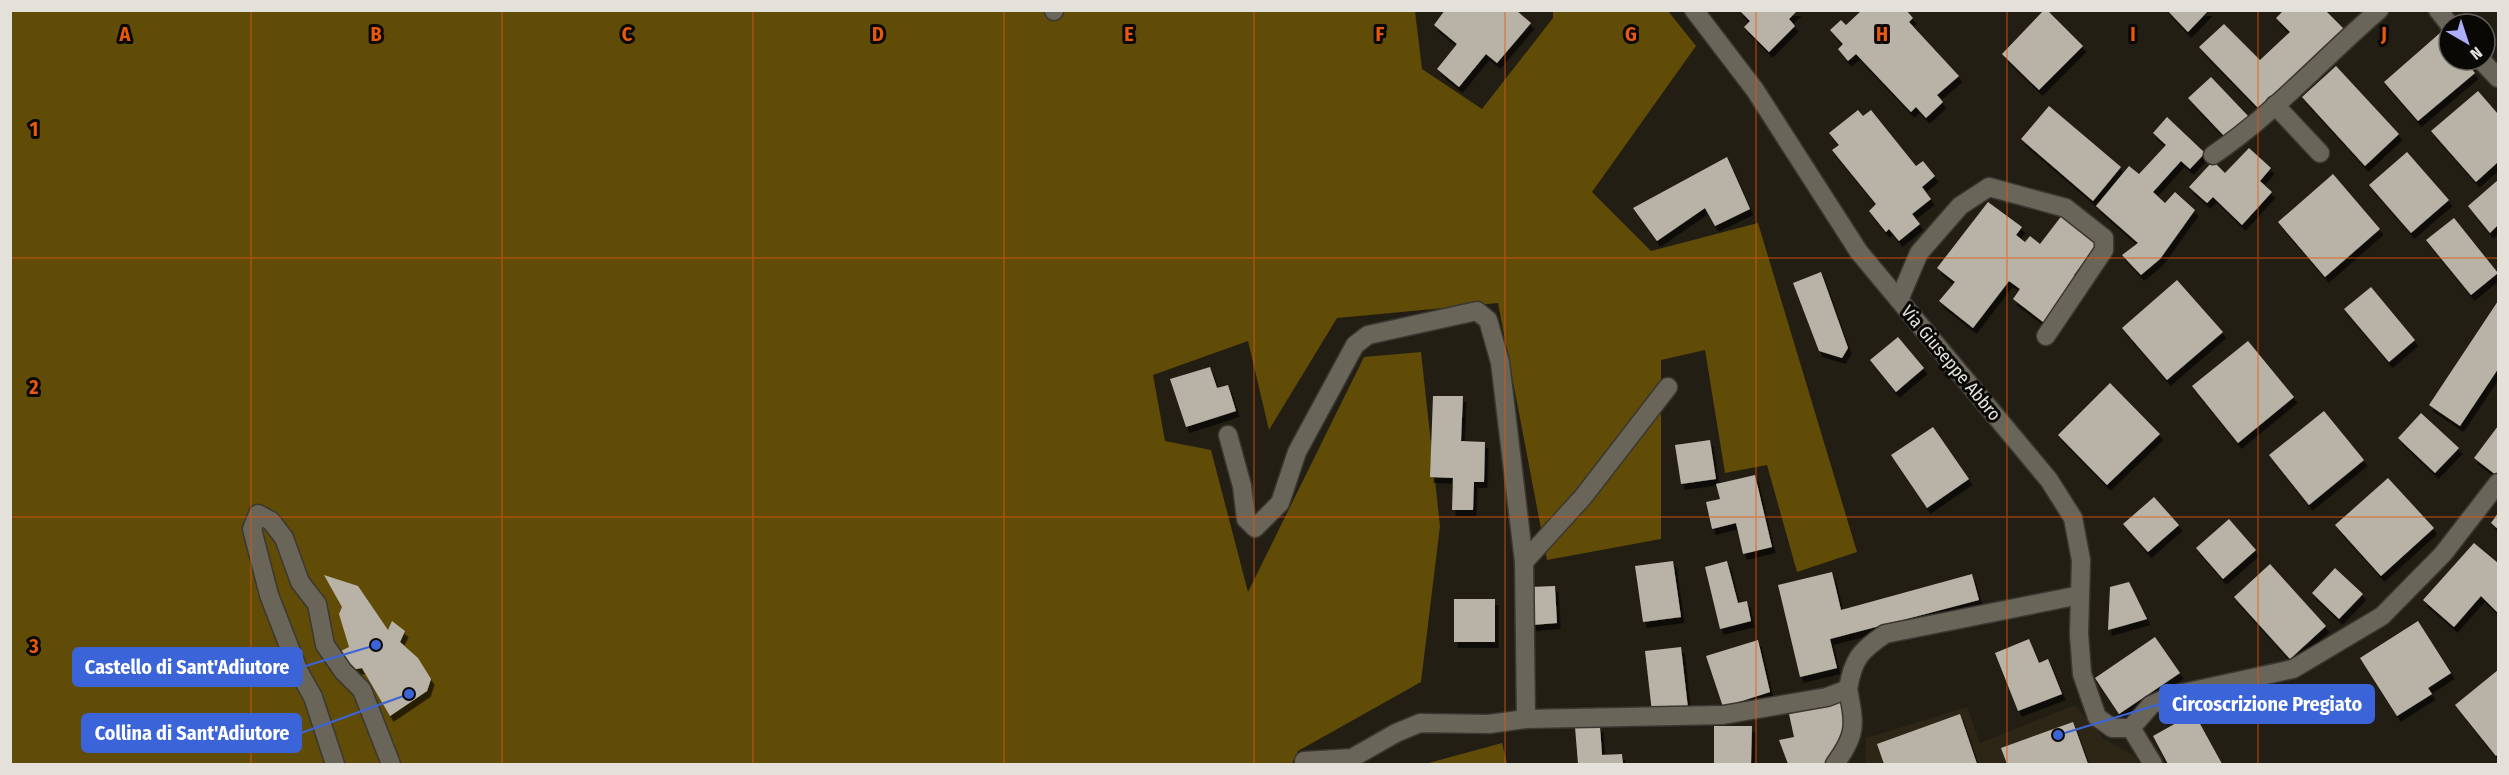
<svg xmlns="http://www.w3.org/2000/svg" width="2509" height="775" font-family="'Fira Sans Condensed',sans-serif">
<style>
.built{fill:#2d2616}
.forest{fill:#604b07}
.building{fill:#b8b3a6;filter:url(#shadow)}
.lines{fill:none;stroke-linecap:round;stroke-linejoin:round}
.minor-casing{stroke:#3b3832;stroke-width:21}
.minor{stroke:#6a6559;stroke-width:18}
.grid{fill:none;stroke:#e8590c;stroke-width:1.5;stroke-opacity:0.55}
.labels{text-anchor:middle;stroke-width:6;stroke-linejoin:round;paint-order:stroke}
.street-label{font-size:18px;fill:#e3e1da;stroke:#0a0805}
.grid-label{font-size:20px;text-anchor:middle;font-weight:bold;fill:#e8590c;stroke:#0a0805;stroke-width:6;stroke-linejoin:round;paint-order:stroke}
.leader{fill:none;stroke:#3b64d8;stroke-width:2}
.callout-dot{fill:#3b64d8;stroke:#0a0805;stroke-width:2}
.callout{fill:#3b64d8;stroke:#3b64d8;stroke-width:2}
.callout-label{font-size:20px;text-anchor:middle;font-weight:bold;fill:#fff}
</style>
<defs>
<filter id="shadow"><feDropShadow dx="3.5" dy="6" stdDeviation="0" flood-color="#0009"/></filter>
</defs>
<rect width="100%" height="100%" fill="#221e14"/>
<polygon class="built" points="2075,705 2104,739 2135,756 2139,764 1865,764 1866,738 1967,707 1980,743"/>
<g class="forest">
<polygon points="10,11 1415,11 1422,69 1482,109 1553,18 1553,11 1668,11 1696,46 1592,192 1651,251 1758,223 1857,552 1797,572 1767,465 1725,473 1705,350 1661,360 1661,539 1547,560 1498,303 1337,318 1269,430 1248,341 1153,375 1165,441 1211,450 1248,592 1364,357 1421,352 1440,526 1421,682 1298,751 1292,764 11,764"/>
<polygon points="1502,743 1507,764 1425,764"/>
</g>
<g class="building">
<polygon points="1445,10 1516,10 1531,23 1497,63 1486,54 1459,87 1437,69 1457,44 1434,25"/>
<polygon points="1739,10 1798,10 1789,19 1795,26 1769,52 1744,27 1750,21"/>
<polygon points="1862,10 1906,10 1913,18 1909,22 1959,76 1937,95 1943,102 1926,118 1916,107 1911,112 1856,54 1848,61 1838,49 1843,44 1830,30 1841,20 1846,25"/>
<polygon points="2044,10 2047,10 2083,46 2039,90 2002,54"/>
<polygon points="2167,10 2209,10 2188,32"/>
<polygon points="2284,10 2325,10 2344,29 2260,110 2199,47 2224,24 2260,60 2290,32 2276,18"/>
<polygon points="2440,33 2449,43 2449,60 2464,60 2475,73 2418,121 2384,82"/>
<polygon points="2336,66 2399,134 2365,166 2302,97"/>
<polygon points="2211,77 2250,118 2227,139 2188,98"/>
<polygon points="2478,91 2498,114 2498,162 2476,182 2431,131"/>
<polygon points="2049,106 2121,167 2093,201 2021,139"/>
<polygon points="1858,110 1863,116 1871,110 1916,166 1923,161 1935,176 1922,187 1931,199 1912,214 1920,224 1899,241 1889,229 1886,232 1869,211 1876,204 1832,150 1839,145 1829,133"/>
<polygon points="2167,117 2205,153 2190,169 2181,161 2153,192 2165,203 2175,192 2195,210 2160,259 2141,275 2122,255 2138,243 2096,206 2129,166 2139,174 2166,145 2153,133"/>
<polygon points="2249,148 2271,168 2260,181 2272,192 2242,225 2213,197 2207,203 2189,187 2213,161 2225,173"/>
<polygon points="2407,152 2449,200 2411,233 2369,185"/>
<polygon points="1727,157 1750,209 1715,226 1705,208 1657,241 1633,208"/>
<polygon points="2333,174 2380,229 2325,277 2278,222"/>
<polygon points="2498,180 2498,225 2490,233 2468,206"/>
<polygon points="1988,202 2022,227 2016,235 2025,242 2030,236 2040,244 2063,214 2099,242 2074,275 2082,281 2047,325 2013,299 2020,289 2009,281 1973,328 1939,301 1955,282 1937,268"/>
<polygon points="2454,218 2498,273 2471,295 2426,240"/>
<polygon points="1821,272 1848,348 1842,358 1819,351 1793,283"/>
<polygon points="2177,280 2223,332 2167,380 2122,328"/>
<polygon points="2371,287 2415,340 2389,362 2344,309"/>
<polygon points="2498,301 2498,369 2460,426 2429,405"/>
<polygon points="1898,337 1924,368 1896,392 1870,360"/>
<polygon points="2248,341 2294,397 2238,443 2192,386"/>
<polygon points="1210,367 1217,388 1228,385 1236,411 1186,427 1170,379"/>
<polygon points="2110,383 2160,434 2107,485 2058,435"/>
<polygon points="1433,396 1463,396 1461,441 1485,442 1484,482 1474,482 1473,510 1452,510 1453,478 1430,477"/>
<polygon points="2324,411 2364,460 2309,505 2269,455"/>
<polygon points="2421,413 2459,448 2435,473 2398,438"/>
<polygon points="2498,426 2498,471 2496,475 2474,458"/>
<polygon points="1933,427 1969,479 1927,508 1891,455"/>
<polygon points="1710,440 1716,479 1681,484 1675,445"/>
<polygon points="1755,475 1772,547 1743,554 1736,523 1712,529 1706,502 1720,499 1716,484"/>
<polygon points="2388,478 2434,528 2381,576 2335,525"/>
<polygon points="2154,497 2179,525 2148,552 2123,524"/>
<polygon points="2498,513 2498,529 2491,523"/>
<polygon points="2229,519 2256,550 2223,579 2196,548"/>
<polygon points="2474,543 2498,563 2498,613 2481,596 2454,627 2423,600"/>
<polygon points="1673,561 1681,617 1643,622 1635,566"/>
<polygon points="1727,561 1738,603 1747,601 1751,621 1720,629 1705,567"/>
<polygon points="2270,564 2326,626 2290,659 2234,597"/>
<polygon points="2335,568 2363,594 2339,619 2312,593"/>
<polygon points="1832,572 1841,610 1972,574 1979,600 1830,639 1837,668 1800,677 1778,585"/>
<polygon points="324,575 358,586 388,630 392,621 405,631 400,642 418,658 431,679 427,691 390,716 362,668 350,670 341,651 349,647 339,614 342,607"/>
<polygon points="2129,582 2147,619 2108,630 2110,587"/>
<polygon points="1555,586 1557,623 1532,625 1529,587"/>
<rect x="1454" y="599" width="41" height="43"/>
<polygon points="2418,621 2451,673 2428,688 2432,694 2397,716 2360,658"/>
<polygon points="2155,637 2180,673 2119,714 2095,678"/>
<polygon points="2029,639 2039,663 2048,659 2062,694 2018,711 1995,653"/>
<polygon points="1758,640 1770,692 1723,707 1706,656"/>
<polygon points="1681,647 1688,708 1652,712 1645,651"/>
<polygon points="2498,670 2498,754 2496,756 2455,705"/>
<polygon points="1843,697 1850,720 1829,764 1788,764 1779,740 1794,737 1789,714"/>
<polygon points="2194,713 2222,764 2168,764 2153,736"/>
<polygon points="1960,714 1977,764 1884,764 1877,744"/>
<polygon points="2073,722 2088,764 2007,764 2001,748"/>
<polygon points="1600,726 1602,755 1622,754 1623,764 1578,764 1575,727"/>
<polygon points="1714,726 1752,726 1751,764 1714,764"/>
</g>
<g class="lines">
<defs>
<g id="minor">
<polyline points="1054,10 1054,11"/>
<polyline points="1694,10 1755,90 1859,252 2049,480 2073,518 2081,560 2079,634 2082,674 2097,717 2112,728 2131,728"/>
<polyline points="2438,10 2449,24"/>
<polyline points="2481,60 2498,78"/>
<polyline points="2275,105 2320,153"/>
<path d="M2213,155C2274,114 2323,58 2379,10"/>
<polyline points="1899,300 1919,253 1960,206 1989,187 2066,208 2104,238 2104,250 2046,336"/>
<polyline points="1228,435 1242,486 1246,519 1255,528 1280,503 1297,452 1355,345 1368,335 1477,311 1488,320 1500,362 1524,562 1526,719"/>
<polyline points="1524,562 1583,497 1668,387"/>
<polyline points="2131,728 2151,705 2174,695 2293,669 2382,616 2443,554 2498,483"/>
<polyline points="2131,728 2153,764"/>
<path d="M1304,761L1352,758L1396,733L1420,723L1489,724L1526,719L1723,715L1827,697L1848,689C1853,659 1860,651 1885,634L2080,595"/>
<polyline points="335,764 313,697 299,672 269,595 252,529 258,514 271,521 284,538 300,582 317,604 325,645 343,671 362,690 391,764"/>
<path d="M1835,764C1857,734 1855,725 1848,689"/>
</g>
</defs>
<use href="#minor" class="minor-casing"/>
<use href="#minor" class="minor"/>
</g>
<path class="grid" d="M251,10V764M502,10V764M753,10V764M1004,10V764M1254,10V764M1505,10V764M1756,10V764M2007,10V764M2258,10V764M10,258H2498M10,517H2498"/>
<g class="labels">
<g class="street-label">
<text transform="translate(1951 363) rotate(50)" y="6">Via Giuseppe Abbro</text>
</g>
</g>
<g class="grid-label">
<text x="125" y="41">A</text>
<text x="376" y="41">B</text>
<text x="627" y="41">C</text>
<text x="878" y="41">D</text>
<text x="1129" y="41">E</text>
<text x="1380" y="41">F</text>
<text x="1631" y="41">G</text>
<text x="1882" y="41">H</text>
<text x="2133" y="41">I</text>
<text x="2384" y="41">J</text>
<text x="34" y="136">1</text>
<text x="34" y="394">2</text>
<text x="34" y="653">3</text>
</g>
<path class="leader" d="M376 645L302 667M2058 735L2160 704M409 694L301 733"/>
<g class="callout-dot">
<circle cx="376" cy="645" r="6"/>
<circle cx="2058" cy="735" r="6"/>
<circle cx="409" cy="694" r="6"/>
</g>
<g class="callout">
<rect x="73" y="648" width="229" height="38" rx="6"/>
<rect x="2160" y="685" width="214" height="38" rx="6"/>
<rect x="82" y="714" width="219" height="38" rx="6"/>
</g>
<g class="callout-label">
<text x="187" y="674">Castello di Sant'Adiutore</text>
<text x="2267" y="711">Circoscrizione Pregiato</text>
<text x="192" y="740">Collina di Sant'Adiutore</text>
</g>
<rect width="2509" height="775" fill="none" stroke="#e3e1da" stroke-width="24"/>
<g transform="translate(2467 42) rotate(141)"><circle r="28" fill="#0a0805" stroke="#615f5a" stroke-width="1.5"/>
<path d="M0-4.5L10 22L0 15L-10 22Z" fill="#adaffb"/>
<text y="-9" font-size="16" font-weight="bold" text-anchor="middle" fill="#e3e1da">N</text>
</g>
</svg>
